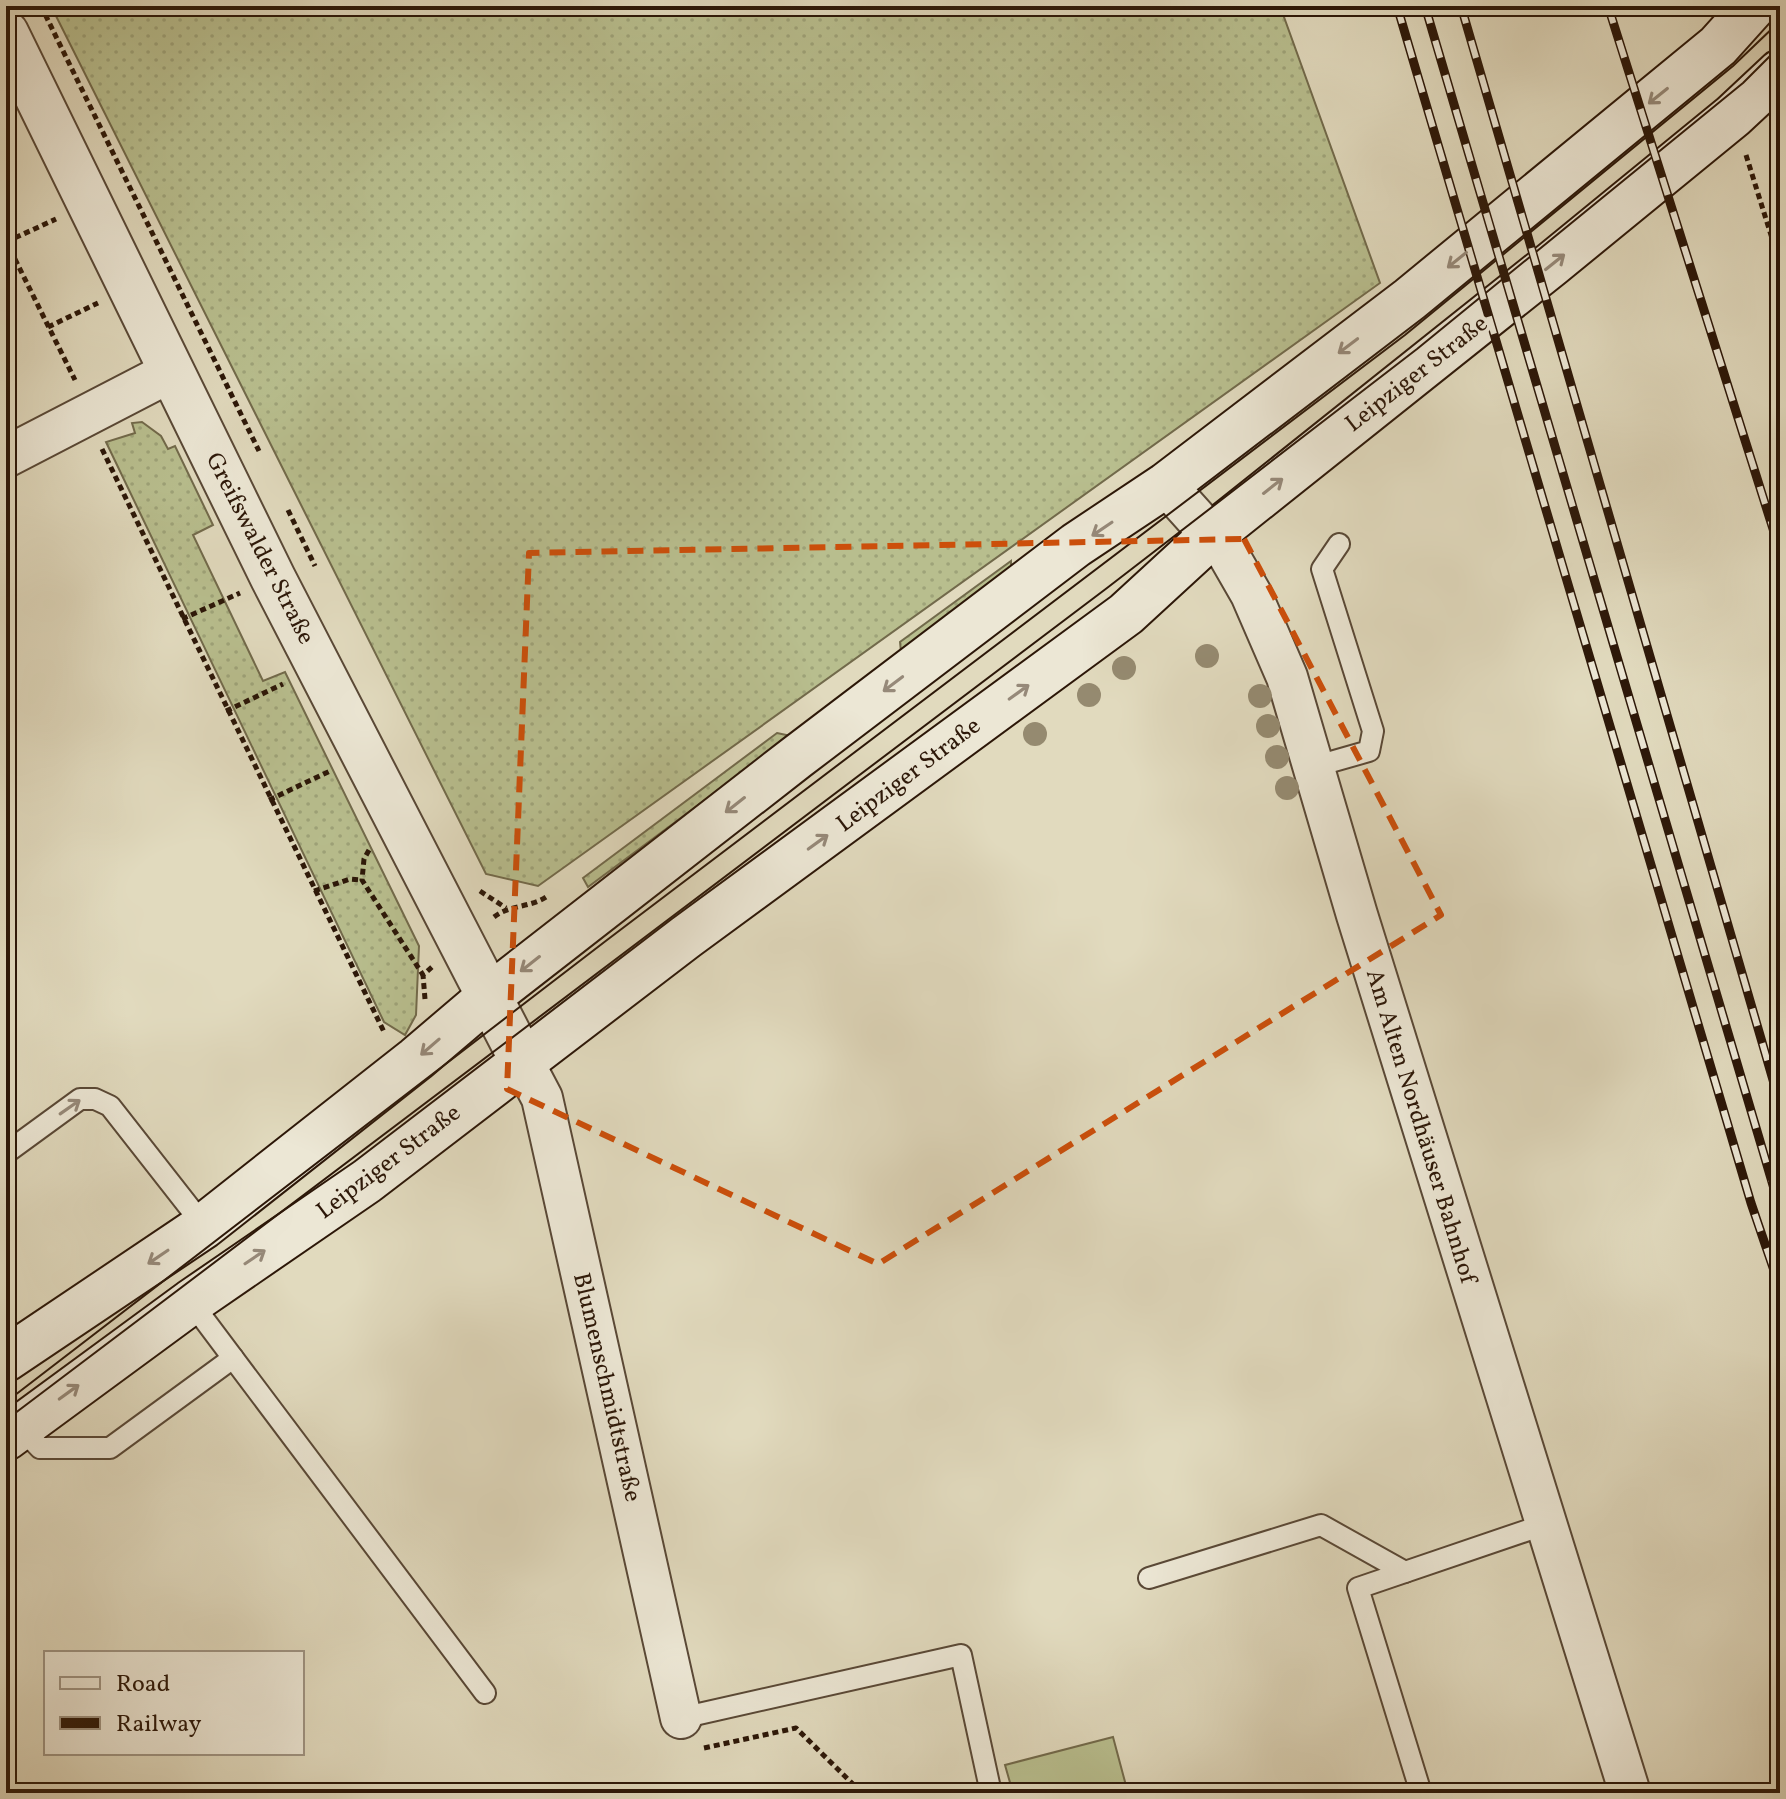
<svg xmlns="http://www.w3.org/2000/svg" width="1786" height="1799" font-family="Vollkorn,serif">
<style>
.grass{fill:url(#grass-dots);stroke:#726a4b;stroke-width:2}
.pitch{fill:#b8be8e;stroke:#726a4b;stroke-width:2}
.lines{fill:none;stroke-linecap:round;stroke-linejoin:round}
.service-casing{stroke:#594836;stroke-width:24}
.minor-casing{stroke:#594836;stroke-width:44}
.tertiary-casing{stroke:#594836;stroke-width:48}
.secondary-casing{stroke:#2c1708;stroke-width:48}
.path{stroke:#2c1708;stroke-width:5;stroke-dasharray:6 4;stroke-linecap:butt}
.service{stroke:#ece7d5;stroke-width:20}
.minor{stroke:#ece7d5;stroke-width:40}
.tertiary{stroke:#ece7d5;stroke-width:44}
.secondary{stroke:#ece7d5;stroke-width:44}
.tram{stroke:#2c1708;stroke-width:2}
.rail-casing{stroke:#2c1708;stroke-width:9}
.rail{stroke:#ece7d5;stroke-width:6;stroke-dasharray:18;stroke-linecap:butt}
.tree{fill:#958a70}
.oneway{stroke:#968979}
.marked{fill:none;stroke:#cc4f0b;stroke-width:6;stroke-dasharray:16 10;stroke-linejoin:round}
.labels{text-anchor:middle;stroke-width:8;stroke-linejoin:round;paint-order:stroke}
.street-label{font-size:24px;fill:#2c1708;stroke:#ece7d5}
</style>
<defs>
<pattern id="grass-dots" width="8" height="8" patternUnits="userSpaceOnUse" patternTransform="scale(2)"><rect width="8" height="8" fill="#b8be8e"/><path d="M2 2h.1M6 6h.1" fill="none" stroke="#9ea379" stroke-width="1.8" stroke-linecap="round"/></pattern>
</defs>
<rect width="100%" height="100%" fill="#e1dabe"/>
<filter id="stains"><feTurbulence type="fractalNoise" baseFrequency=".0025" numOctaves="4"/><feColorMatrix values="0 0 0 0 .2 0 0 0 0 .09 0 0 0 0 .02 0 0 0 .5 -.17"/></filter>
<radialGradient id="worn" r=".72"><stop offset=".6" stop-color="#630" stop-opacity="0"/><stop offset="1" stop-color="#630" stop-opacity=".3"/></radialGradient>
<g class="grass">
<polygon points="51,6 1280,6 1380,283 538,886 486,874"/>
<polygon points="142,422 161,436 168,449 175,446 213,525 193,535 263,681 285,672 419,946 416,1015 405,1035 384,1022 106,442 135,433 132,423"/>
<polygon points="1011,561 1011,572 901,652 900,642"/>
<polygon points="777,733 791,736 588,887 583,878"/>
</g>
<polygon class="pitch" points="1113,1737 1128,1793 1013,1793 1005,1765"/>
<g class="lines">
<defs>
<g id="service">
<polyline points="1313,767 1369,751 1373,731 1322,569 1339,544"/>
<polyline points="6,1153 80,1099 95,1099 110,1106 204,1226"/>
<polyline points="233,1358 485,1693"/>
<polyline points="20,1427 40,1448 110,1448 233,1358 191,1302"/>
<polyline points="1149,1578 1321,1525 1405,1572"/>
<polyline points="681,1718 961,1655 991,1793"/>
<polyline points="1421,1793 1358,1588 1546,1524"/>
</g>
<g id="minor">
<polyline points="6,457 172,371"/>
<polyline points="1166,485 1228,554 1251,594 1287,677 1357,915 1630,1793"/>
<polyline points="522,1060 542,1098 681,1718"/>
</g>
<polyline id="tertiary" points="6,33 273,578 522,1060"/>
<g id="secondary">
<polyline points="6,1359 204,1226 416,1059 490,996 797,757 1076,545 1166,485 1410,299 1718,46 1754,6"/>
<polyline points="6,1438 191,1302 367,1181 686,937 1126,614 1212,535 1552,264 1733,116 1780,72"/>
</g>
</defs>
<use href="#service" class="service-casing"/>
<use href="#minor" class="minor-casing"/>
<use href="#tertiary" class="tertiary-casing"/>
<use href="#secondary" class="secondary-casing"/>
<g class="path">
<polyline points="41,6 259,451"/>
<polyline points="1746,155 1780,264"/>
<polyline points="6,241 75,380"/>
<polyline points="6,242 56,219"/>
<polyline points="48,327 98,303"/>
<polyline points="102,449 385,1034"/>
<polyline points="288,510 315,566"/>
<polyline points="182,619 240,593"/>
<polyline points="226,711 283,684"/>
<polyline points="269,800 330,771"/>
<polyline points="369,850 364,859 362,880 423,975"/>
<polyline points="314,891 350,879 362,880"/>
<polyline points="480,891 506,908"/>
<path d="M494,917C511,904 532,908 549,895"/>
<polyline points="425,999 423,975 433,966"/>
<polyline points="704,1748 796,1728 862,1793"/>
</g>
<use href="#service" class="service"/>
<use href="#minor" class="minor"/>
<use href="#tertiary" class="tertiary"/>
<use href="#secondary" class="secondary"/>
<g class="tram">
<polyline points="6,1402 607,940 1405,335 1733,66 1780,21"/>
<polyline points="6,1420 1107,588 1417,349 1743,83 1780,46"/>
</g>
<defs>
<g id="rail">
<polyline points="1397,6 1751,1203 1780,1288"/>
<polyline points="1425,6 1780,1209"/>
<polyline points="1461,6 1780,1104"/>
<polyline points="1608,6 1780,551"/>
</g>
</defs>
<use href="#rail" class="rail-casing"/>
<use href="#rail" class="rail"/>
</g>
<g class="tree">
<circle cx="1207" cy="656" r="12"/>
<circle cx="1124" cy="668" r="12"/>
<circle cx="1089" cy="695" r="12"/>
<circle cx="1260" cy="696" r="12"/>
<circle cx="1268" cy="726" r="12"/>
<circle cx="1035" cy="734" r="12"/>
<circle cx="1277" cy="757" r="12"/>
<circle cx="1287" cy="788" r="12"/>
</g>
<defs><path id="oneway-shaft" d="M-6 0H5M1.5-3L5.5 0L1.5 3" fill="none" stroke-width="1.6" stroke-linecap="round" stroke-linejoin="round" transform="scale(2)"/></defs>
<g class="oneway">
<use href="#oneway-shaft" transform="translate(1658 96) rotate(141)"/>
<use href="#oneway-shaft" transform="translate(1457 260) rotate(141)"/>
<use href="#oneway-shaft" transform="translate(1555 262) rotate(-39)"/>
<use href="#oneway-shaft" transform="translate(1348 346) rotate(143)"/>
<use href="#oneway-shaft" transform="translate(1273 486) rotate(-38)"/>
<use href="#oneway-shaft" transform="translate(1102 529) rotate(146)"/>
<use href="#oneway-shaft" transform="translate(893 684) rotate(143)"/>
<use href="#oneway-shaft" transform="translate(1019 692) rotate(-36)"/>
<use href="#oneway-shaft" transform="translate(735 805) rotate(142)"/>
<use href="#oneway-shaft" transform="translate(818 842) rotate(-36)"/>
<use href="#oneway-shaft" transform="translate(530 964) rotate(142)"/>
<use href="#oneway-shaft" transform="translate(430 1047) rotate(139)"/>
<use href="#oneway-shaft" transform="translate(70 1107) rotate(-35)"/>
<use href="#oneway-shaft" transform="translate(158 1257) rotate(146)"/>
<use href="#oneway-shaft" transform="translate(255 1257) rotate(-34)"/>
<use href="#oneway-shaft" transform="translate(69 1392) rotate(-36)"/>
</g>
<path class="marked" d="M1244,539L1441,915L878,1264L507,1089L529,553Z"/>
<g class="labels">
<g class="street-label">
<text transform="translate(1416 373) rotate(-38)" y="8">Leipziger Straße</text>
<text transform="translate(261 548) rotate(63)" y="8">Greifswalder Straße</text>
<text transform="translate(908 774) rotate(-37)" y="8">Leipziger Straße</text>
<text transform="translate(1422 1126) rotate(73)" y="8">Am Alten Nordhäuser Bahnhof</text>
<text transform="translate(388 1161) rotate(-37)" y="8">Leipziger Straße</text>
<text transform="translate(608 1387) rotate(77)" y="8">Blumenschmidtstraße</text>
</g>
</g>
<rect width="1786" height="1799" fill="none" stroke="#e1dabe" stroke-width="32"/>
<rect x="8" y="8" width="1770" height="1783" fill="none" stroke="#2c1708" stroke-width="4"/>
<rect x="16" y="16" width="1754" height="1767" fill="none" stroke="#2c1708" stroke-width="2"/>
<rect x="44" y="1651" width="260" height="104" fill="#ece7d5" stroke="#9f9483" stroke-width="2"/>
<rect x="60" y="1677" width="40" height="12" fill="#ece7d5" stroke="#9f9483" stroke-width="2"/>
<text x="116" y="1691" font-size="24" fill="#2c1708">Road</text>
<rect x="60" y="1717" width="40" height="12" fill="#2c1708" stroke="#9f9483" stroke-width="2"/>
<text x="116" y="1731" font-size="24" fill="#2c1708">Railway</text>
<rect width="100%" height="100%" filter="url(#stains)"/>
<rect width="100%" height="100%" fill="url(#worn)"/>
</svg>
